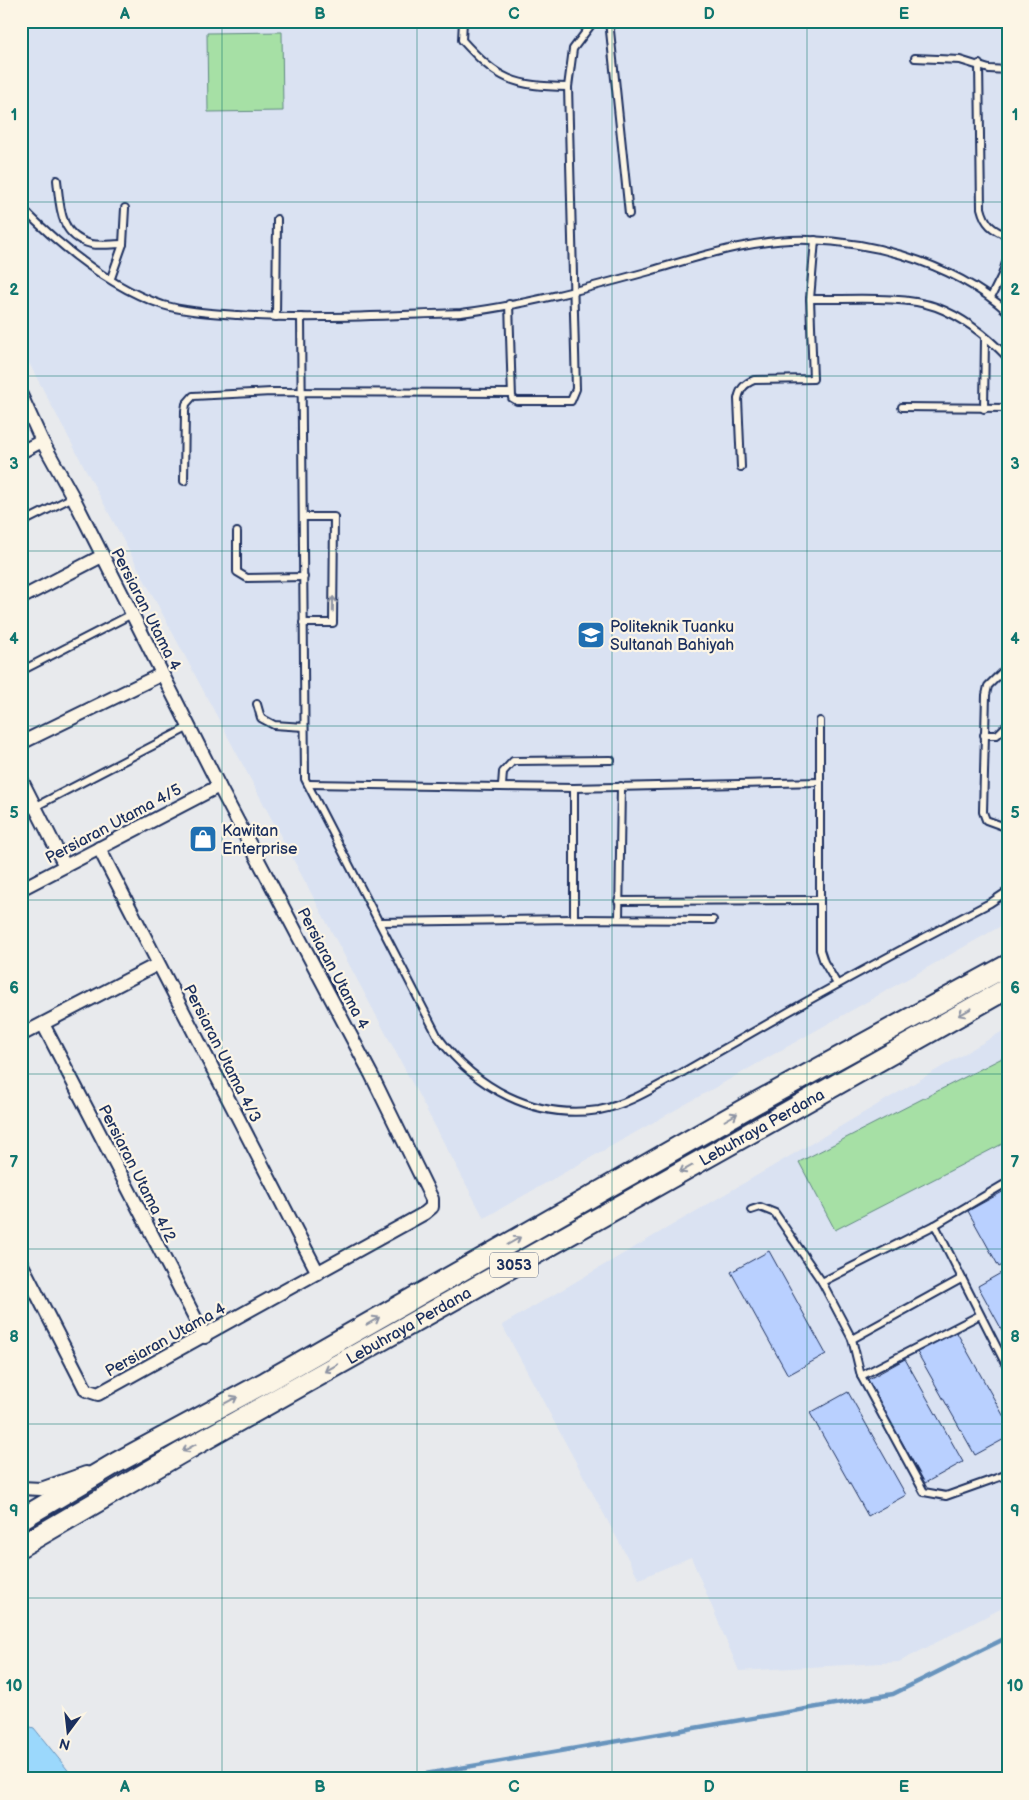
<svg xmlns="http://www.w3.org/2000/svg" width="1029" height="1800" font-family="'Balsamiq Sans',sans-serif">
<style>
.built{fill:#dae2f2}
.green{fill:#a6e0a5;stroke:#608882}
.water{fill:#9bd8fc;stroke:#6894bd}
.lines{fill:none;stroke-linecap:round;stroke-linejoin:round}
.stream{stroke:#6894bd;stroke-width:4.5}
.building{fill:#b9d0ff;stroke:#1b2f5e}
.service-casing{stroke:#1b2f5e;stroke-width:10}
.minor-casing{stroke:#1b2f5e;stroke-width:16}
.primary-casing{stroke:#1b2f5e;stroke-width:24}
.service{stroke:#fcf5e5;stroke-width:6}
.minor{stroke:#fcf5e5;stroke-width:12}
.primary{stroke:#fcf5e5;stroke-width:20}
.oneway{stroke:#8c92a2}
.grid{fill:none;stroke:#0f766e;stroke-width:1;stroke-opacity:0.55}
.labels{text-anchor:middle;stroke-width:4.5;stroke-linejoin:round;paint-order:stroke}
.shield{fill:#fcf5e5;stroke:#5e6a86;stroke-width:1}
.shield-label{font-size:15px;font-weight:bold;fill:#1b2f5e}
.street-label{font-size:16px;fill:#1b2f5e;stroke:#fcf5e5}
.poi-label{font-size:16px;fill:#1b2f5e;stroke:#fcf5e5;text-anchor:start}
.neatline{fill:none;stroke:#0f766e;stroke-width:2}
.grid-label{font-size:16px;text-anchor:middle;font-weight:bold;fill:#0f766e}
</style>
<rect width="100%" height="100%" fill="#e8eaed"/>
<filter id="ink" filterUnits="userSpaceOnUse"><feTurbulence type="fractalNoise" baseFrequency=".02" numOctaves="2"/><feDisplacementMap in="SourceGraphic" scale="10" xChannelSelector="R" yChannelSelector="G"/><feConvolveMatrix kernelMatrix="1 2 1 2 8 2 1 2 1" color-interpolation-filters="sRGB"/></filter>
<g filter="url(#ink)">
<g class="built">
<polygon points="21,21 1008,21 1008,922 484,1218 21,348"/>
<polygon points="1008,1028 1008,1605 899,1662 739,1671 691,1557 639,1579 502,1325"/>
</g>
<g class="green">
<polygon points="282,32 283,111 208,112 207,33"/>
<polygon points="1008,1055 1008,1141 835,1230 799,1162"/>
</g>
<polygon class="water" points="21,1724 34,1728 75,1779 21,1779"/>
<g class="lines">
<polyline class="stream" points="396,1779 893,1694 1008,1637"/>
</g>
<g class="building">
<polygon points="1006,1190 1008,1194 1008,1262 999,1267 968,1211"/>
<polygon points="769,1251 826,1354 788,1375 731,1272"/>
<polygon points="1008,1269 1008,1341 978,1286"/>
<polygon points="956,1331 1008,1424 1008,1437 975,1455 917,1352"/>
<polygon points="905,1359 963,1462 925,1483 867,1380"/>
<polygon points="848,1392 906,1495 868,1516 810,1413"/>
</g>
<g class="lines">
<defs>
<g id="service">
<path d="M463,21L462,40C499,81 514,86 568,87"/>
<polyline points="609,21 629,214"/>
<polyline points="915,58 960,60 989,69 1008,70"/>
<path d="M979,64L981,208C985,224 992,230 1008,236"/>
<path d="M57,180C60,206 59,236 91,244C100,246 113,244 123,244"/>
<path d="M21,207C60,246 111,288 163,305C187,312 213,313 238,315C312,320 387,315 461,313C525,305 588,288 650,271C701,256 755,238 809,240C841,241 872,246 902,255C941,267 977,284 1008,312"/>
<polyline points="111,278 123,244 125,208"/>
<polyline points="991,297 1002,275 1008,256"/>
<path d="M810,299C847,300 903,295 936,307C963,317 988,337 1008,358"/>
<polyline points="509,304 512,398 517,401 571,401 576,389 568,87 573,49 594,21"/>
<polyline points="276,317 277,219"/>
<path d="M301,317L305,779L438,1037C476,1088 534,1120 599,1110C627,1105 653,1088 678,1075C708,1058 737,1041 767,1024C840,982 915,942 990,903L1008,891"/>
<polyline points="902,407 1008,408"/>
<polyline points="984,409 985,338"/>
<path d="M741,467L738,399C740,389 744,384 754,380L813,379L810,299L815,240"/>
<polyline points="184,481 185,411 186,404 193,396 271,392 511,393"/>
<polyline points="21,523 73,497"/>
<polyline points="237,532 237,572 247,578 304,577"/>
<polyline points="303,623 333,623 334,517 303,517"/>
<polyline points="1008,666 988,686 986,695 983,812 986,820 1008,828"/>
<polyline points="21,671 132,614"/>
<polyline points="257,704 261,718 274,725 304,727"/>
<polyline points="820,721 820,950 824,962 837,984"/>
<polyline points="984,735 997,735 1008,724"/>
<polyline points="308,784 574,788 820,782"/>
<polyline points="502,786 503,772 513,761 611,760"/>
<polyline points="21,814 189,727"/>
<polyline points="618,901 820,900"/>
<polyline points="574,919 574,788"/>
<polyline points="619,919 621,786"/>
<polyline points="380,922 574,919 713,920"/>
<polyline points="751,1210 760,1207 775,1213 822,1282 852,1339 861,1376 924,1492 946,1496 1008,1474"/>
<polyline points="935,1225 1008,1369"/>
<polyline points="822,1282 935,1225 1008,1182"/>
<polyline points="852,1339 961,1279"/>
<polyline points="861,1376 980,1315"/>
</g>
<g id="minor">
<polyline points="21,395 42,441 73,497 219,786 371,1074 432,1199 432,1207 425,1213 98,1394 86,1390 21,1263"/>
<polyline points="21,452 42,441"/>
<polyline points="21,598 102,556"/>
<polyline points="21,743 162,674"/>
<polyline points="21,779 65,866"/>
<polyline points="99,848 318,1273"/>
<polyline points="21,889 219,786"/>
<polyline points="43,1024 205,1337"/>
<polyline points="21,1035 158,964"/>
<polyline points="21,1488 41,1489 86,1473"/>
</g>
<g id="primary">
<polyline points="21,1519 116,1463 266,1382 752,1105 1008,965"/>
<path id="s1" d="M21,1546L179,1454L1008,988"/>
</g>
</defs>
<use href="#service" class="service-casing"/>
<use href="#minor" class="minor-casing"/>
<use href="#primary" class="primary-casing"/>
<use href="#service" class="service"/>
<use href="#minor" class="minor"/>
<use href="#primary" class="primary"/>
</g>
<defs><path id="oneway-shaft" d="M-6 0H5M1.5-3L5.5 0L1.5 3" fill="none" stroke-width="1.6" stroke-linecap="round" stroke-linejoin="round" transform="scale(1.25)"/></defs>
<g class="oneway">
<use href="#oneway-shaft" transform="translate(333 604) rotate(-89)"/>
<use href="#oneway-shaft" transform="translate(965 1012) rotate(151)"/>
<use href="#oneway-shaft" transform="translate(731 1117) rotate(-30)"/>
<use href="#oneway-shaft" transform="translate(686 1169) rotate(151)"/>
<use href="#oneway-shaft" transform="translate(514 1241) rotate(-30)"/>
<use href="#oneway-shaft" transform="translate(373 1321) rotate(-30)"/>
<use href="#oneway-shaft" transform="translate(331 1368) rotate(151)"/>
<use href="#oneway-shaft" transform="translate(231 1400) rotate(-28)"/>
<use href="#oneway-shaft" transform="translate(189 1448) rotate(151)"/>
</g>
</g>
<path class="grid" d="M222,21V1779M417,21V1779M612,21V1779M807,21V1779M21,202H1008M21,376H1008M21,551H1008M21,726H1008M21,900H1008M21,1074H1008M21,1249H1008M21,1424H1008M21,1598H1008"/>
<defs>
<symbol id="university-square" viewBox="-11 -11 22 22"><rect x="-9" y="-9" width="18" height="18" rx="4" fill="#1f6fb2" stroke="#fcf5e5"/><path d="M0-5L7-2L0 1L-7-2ZM-4 1L0 2.5L4 1V4Q0 6-4 4Z" fill="#fff"/></symbol>
<symbol id="shop-square" viewBox="-11 -11 22 22"><rect x="-9" y="-9" width="18" height="18" rx="4" fill="#1f6fb2" stroke="#fcf5e5"/><path d="M-5-2.5h2.3a2.7 3.5 0 0 1 5.4 0H5L5.5 6h-11ZM-1.5-2.5h3a1.5 2.3 0 0 0-3 0Z" fill="#fff"/></symbol>
</defs>
<g fill-rule="evenodd">
<use href="#university-square" x="575" y="619" width="32" height="32"/>
<use href="#shop-square" x="187" y="823" width="32" height="32"/>
</g>
<g class="labels">
<rect class="shield" x="490" y="1252.5" width="48" height="25" rx="4"/>
<g class="shield-label">
<text x="514" y="1270">3053</text>
</g>
<g class="street-label">
<text transform="translate(147 609) rotate(63)" y="6">Persiaran Utama 4</text>
<text transform="translate(113 823) rotate(-28)" y="6">Persiaran Utama 4/5</text>
<text transform="translate(334 968) rotate(62)" y="6">Persiaran Utama 4</text>
<text transform="translate(223 1053) rotate(63)" y="6">Persiaran Utama 4/3</text>
<text dy="6" stroke="none"><textPath href="#s1" startOffset="851">Lebuhraya Perdana</textPath></text>
<text transform="translate(138 1173) rotate(63)" y="6">Persiaran Utama 4/2</text>
<text dy="6" stroke="none"><textPath href="#s1" startOffset="446">Lebuhraya Perdana</textPath></text>
<text transform="translate(165 1339) rotate(-29)" y="6">Persiaran Utama 4</text>
</g>
<g class="poi-label">
<text x="610" y="632">Politeknik Tuanku<tspan x="610" dy="18">Sultanah Bahiyah</tspan></text>
<text x="222" y="836">Kawitan<tspan x="222" dy="18">Enterprise</tspan></text>
</g>
</g>
<rect width="1029" height="1800" fill="none" stroke="#fcf5e5" stroke-width="55"/>
<g transform="translate(68 1732) rotate(195)" stroke="#fcf5e5" stroke-width="4" paint-order="stroke">
<path d="M0-4L9 19L0 12L-9 19Z" fill="#1b2f5e"/>
<text y="-8" font-size="14" font-weight="bold" text-anchor="middle" fill="#1b2f5e">N</text>
</g>
<rect x="28" y="28" width="974" height="1744" class="neatline"/>
<g class="grid-label">
<text x="125" y="19">A</text>
<text x="320" y="19">B</text>
<text x="514" y="19">C</text>
<text x="709" y="19">D</text>
<text x="904" y="19">E</text>
<text x="14" y="120">1</text>
<text x="1015" y="120">1</text>
<text x="14" y="295">2</text>
<text x="1015" y="295">2</text>
<text x="14" y="469">3</text>
<text x="1015" y="469">3</text>
<text x="14" y="644">4</text>
<text x="1015" y="644">4</text>
<text x="14" y="818">5</text>
<text x="1015" y="818">5</text>
<text x="14" y="993">6</text>
<text x="1015" y="993">6</text>
<text x="14" y="1167">7</text>
<text x="1015" y="1167">7</text>
<text x="14" y="1342">8</text>
<text x="1015" y="1342">8</text>
<text x="14" y="1516">9</text>
<text x="1015" y="1516">9</text>
<text x="14" y="1691">10</text>
<text x="1015" y="1691">10</text>
<text x="125" y="1792">A</text>
<text x="320" y="1792">B</text>
<text x="514" y="1792">C</text>
<text x="709" y="1792">D</text>
<text x="904" y="1792">E</text>
</g>
</svg>
